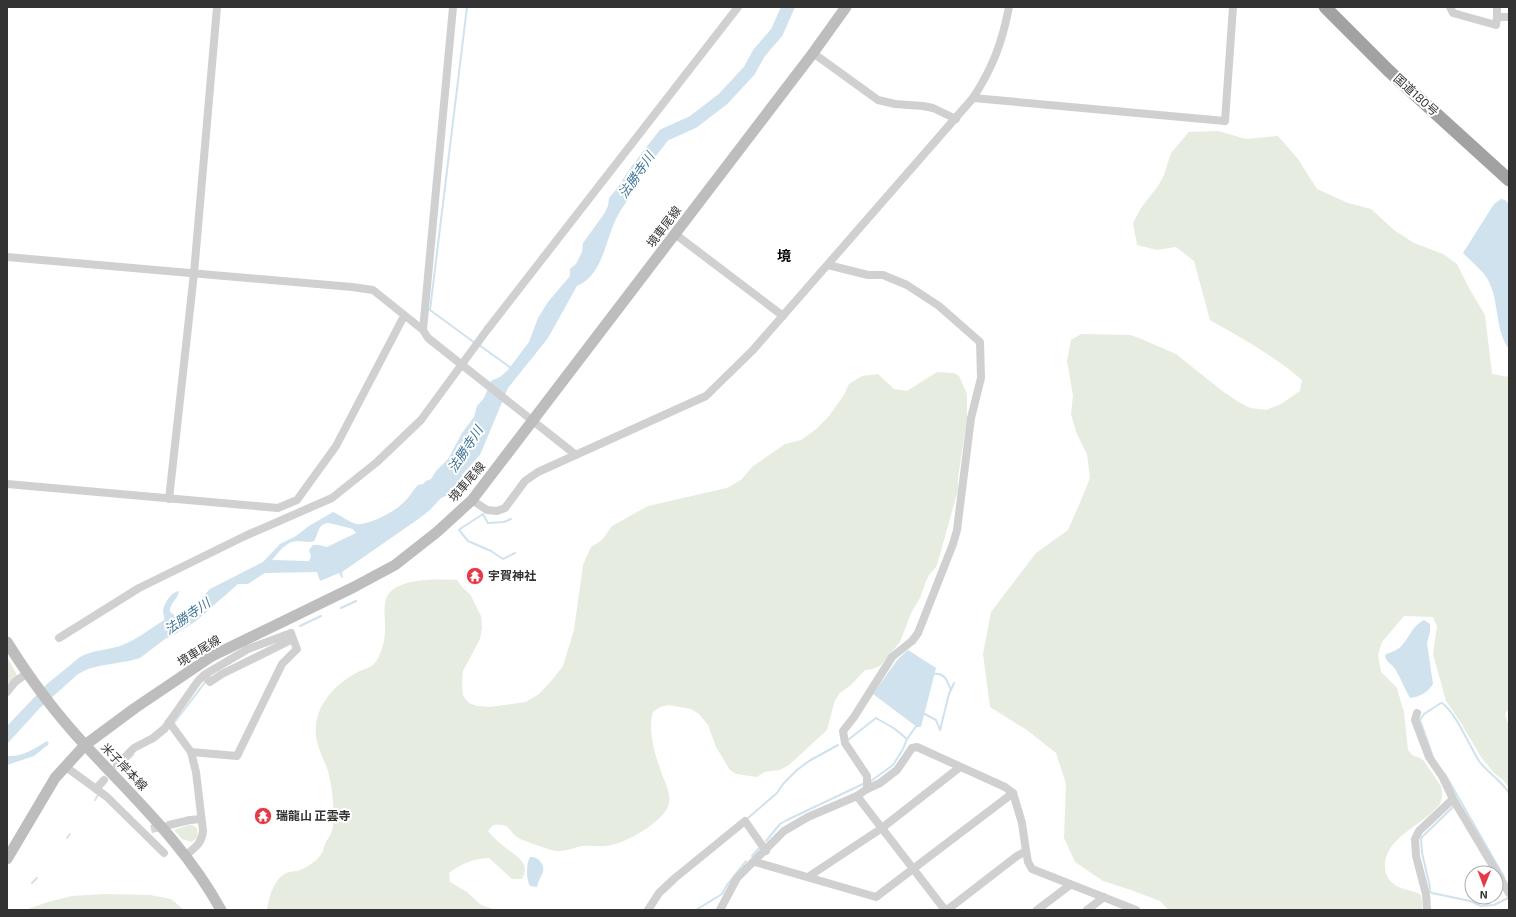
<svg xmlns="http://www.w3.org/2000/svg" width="1516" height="917" font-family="'Exo 2','Noto Sans JP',sans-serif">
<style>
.green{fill:#e6ecdf}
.water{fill:#cfe2ee;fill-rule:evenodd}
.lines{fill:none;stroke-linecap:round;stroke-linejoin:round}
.stream{stroke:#cfe2ee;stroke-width:2}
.river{stroke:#cfe2ee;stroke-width:13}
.minor-tunnel{stroke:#d6d6d6;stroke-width:8;stroke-dasharray:8 4;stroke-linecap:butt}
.minor{stroke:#d0d0d0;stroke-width:8}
.secondary{stroke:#bdbdbd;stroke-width:11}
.trunk{stroke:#a2a2a2;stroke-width:13}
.labels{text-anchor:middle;stroke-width:4;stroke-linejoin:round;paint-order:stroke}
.street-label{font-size:12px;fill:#333;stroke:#fff}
.poi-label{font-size:12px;font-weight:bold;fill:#333;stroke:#fff;text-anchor:start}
.water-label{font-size:13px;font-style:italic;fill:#3f7597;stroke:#fff}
.quarter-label{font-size:14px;font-weight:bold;fill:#000;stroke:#fff}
</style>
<rect width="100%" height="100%" fill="#fff"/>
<g class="green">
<path d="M1218,131L1246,139L1278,136L1298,159L1317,189L1348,203L1371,209L1394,230L1414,243L1443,254L1457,264L1469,288L1485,315L1492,374L1509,377V708L1505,714L1509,727V788L1503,780L1494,773L1481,757L1461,723L1446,701L1433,654L1437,626L1433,617L1404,616L1382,642L1378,655L1381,672L1397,688L1400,699L1404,712L1408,750L1412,755L1420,758L1424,761L1441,786C1443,792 1442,799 1440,804C1438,807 1434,810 1431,813C1415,828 1384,841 1385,867C1385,874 1389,881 1395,885C1402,890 1413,890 1421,895L1422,903V910H1169L1160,901L1131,890L1103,881L1075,862L1064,838L1066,784L1056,753L1027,730L990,707L983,654L991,612L1036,553L1068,530L1079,505L1090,478L1087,454L1076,432L1071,414L1073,395L1067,361L1071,340L1081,334L1130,335L1139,338L1176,354L1221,390L1237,401L1250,408L1266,410L1281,404L1300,391L1302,380C1274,356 1242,338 1210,320L1194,261L1176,247L1157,250L1137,245L1133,223L1141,208L1158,186L1164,175L1171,153L1189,132Z"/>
<path d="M937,372L954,373L959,376L967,394V419L958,478V490L939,558L936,567L929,575L926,581L920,598L912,611L900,642L880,666L872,669L865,670L851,685L840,693L835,700L827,730L789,765L780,770L764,772L757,777L736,774L730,770L716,747L708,725L699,714L691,709L669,705L660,707L653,712C647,731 656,758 663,777C666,784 671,795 669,803C666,821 623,845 606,846C598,847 590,845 582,846C574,848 563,852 555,851C550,850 525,841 520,839C507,832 513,823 493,825L488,831C493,837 499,843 506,848C517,857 531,863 522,879H512L489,858C472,859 463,863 449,873L450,882L467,892L481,905L496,910H267C269,898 273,880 286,873C290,871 296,872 300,870C308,867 318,860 322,853C324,850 324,845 326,842C328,838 331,835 332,831C336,816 332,783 327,768C321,753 314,741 316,725C318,702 338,682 358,672C370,666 373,669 380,654C383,647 385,638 385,631C386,619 381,602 390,592C404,578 438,579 457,580L463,588L470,594L481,616L482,628L480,639L463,671L462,683L463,696L469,703L477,706L490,707L526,702L539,694L552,680L563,666L574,630L583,565L591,547L602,540L612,526L648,506L727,488L741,480L752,467L785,444L801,440L815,430L829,416L844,395L849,384L862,376L878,374L894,389L907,391Z"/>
<polygon points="7,657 18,677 7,690"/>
<polygon points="189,825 192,825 197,828 198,837 192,842 182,839 174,830"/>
<polygon points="104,894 150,895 171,899 184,910 25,910 48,902 72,896"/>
</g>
<g class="water">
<path d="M629,174L641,180C633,193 623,205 616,219C605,241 603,275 577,286L548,338L508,388L480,455L462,475L471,484L461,477L459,480L467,489L458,482L452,493L441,498L430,510L417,520L342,572L343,578H342L339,573L320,581L317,572L265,573L248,584H238L196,621L177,633L165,639L140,658L129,661L99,666L88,669L78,674L39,709L7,744V726L47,684L80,657C92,650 107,650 120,646C136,640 150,629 164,620C165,616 163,615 163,611C164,603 171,592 179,591C178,600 169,603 170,612L173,614L176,618L190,610L210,589L263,562L280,544L296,536L309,526L333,512C340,515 349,522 356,524C368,526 396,511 404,502C410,497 413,490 418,485L423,484L426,481L431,479L436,471L448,459L462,433L474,417L477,406L484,398L491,381L500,377L507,371L529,342L538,318L548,302L570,276V269L576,264L582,252L583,243L604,214L608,206L609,198ZM329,523L353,529L356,533L327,547L319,545H313L309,550L311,556L309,561L272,560C279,552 286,541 298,541C304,541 308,543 314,541C319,533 317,524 329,523Z"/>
<path d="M1501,199L1505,200L1509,204V349C1494,329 1500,300 1487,278C1481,269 1471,261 1463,253L1494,204Z"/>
<path d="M1424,620L1430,624V632L1427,643L1433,684C1428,692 1420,697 1410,698C1404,688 1401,678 1395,669C1392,664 1386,662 1385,656L1386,654C1392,652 1399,650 1403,644C1410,636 1413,625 1424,620Z"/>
<polygon points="908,650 936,668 921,727 917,727 873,694 898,659"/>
<path d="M47,741L49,744L34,756L7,765V756C23,757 34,749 47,741Z"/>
<path d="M530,857C538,856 545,864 543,872C541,877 538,881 537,887L530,886C526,880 526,863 530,857Z"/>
</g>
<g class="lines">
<g class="stream">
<polyline points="467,7 430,310 475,343"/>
<polyline points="479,345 511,368"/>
<polyline points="460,529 483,514 488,523 504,522 511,519"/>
<polyline points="459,530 468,541 491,551 503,559 515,553"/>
<polyline points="341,608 356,601"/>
<polyline points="300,626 321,616"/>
<path d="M933,674C945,672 947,681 951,690"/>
<path d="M1442,703C1456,713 1469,745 1479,761C1488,773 1501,780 1509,793"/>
<polyline points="923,713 936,720 940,730 949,694 954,683"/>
<polyline points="174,723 206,681"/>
<polyline points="848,740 876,718 895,729 907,739"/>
<polyline points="153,742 167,731"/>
<polyline points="1433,757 1420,720 1424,714 1441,703"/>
<polyline points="123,764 133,755"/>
<polyline points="1445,774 1504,877"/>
<polyline points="871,781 893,765 903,749 907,739 917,725"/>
<polyline points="95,800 98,795"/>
<polyline points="748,818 777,793 783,784 797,770 809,761 838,745"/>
<polyline points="67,838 70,834"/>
<polyline points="766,841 780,824 787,820 863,784"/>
<polyline points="752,856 760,847"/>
<polyline points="32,883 37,878"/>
<polyline points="1429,891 1432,893 1470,901 1481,906 1494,905 1508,898"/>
<polyline points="1429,892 1430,887 1422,853 1421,838 1453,807"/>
<polyline points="696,910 722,894 727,885 746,861"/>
</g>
<polyline class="river" points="624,190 634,174 664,135 693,122 723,99 749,71 759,53 777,32 788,7"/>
<polyline class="minor-tunnel" points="151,829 165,826"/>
<g class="minor">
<polyline points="1450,7 1453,13 1496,25 1497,17 1509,17"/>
<polyline points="1497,17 1497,7"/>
<polyline points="813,53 878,100 895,104 923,106 933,108 956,119"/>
<polyline points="973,98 1225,121 1233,7"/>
<polyline points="675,234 783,316"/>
<polyline points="7,257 352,287 373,290 423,330 428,338 576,455"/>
<polyline points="828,265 868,275 883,275 907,285 939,306 980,342 981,378 971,418 957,530 953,544 918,633 912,641 892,657 854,717 843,731 845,743 867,776 867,789"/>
<polyline points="423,330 453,7"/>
<polyline points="7,484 278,508 297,500 336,446 404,316"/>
<polyline points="169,499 194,273 217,7"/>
<path d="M472,500L487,510L497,511L505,508L525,481L538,472L706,396L753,350L973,98C993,67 1002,43 1009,7"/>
<polyline points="59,638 139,588 245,536 332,498 377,462 421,420 487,330 738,7"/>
<polyline points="7,692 15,682 27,673"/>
<polyline points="1417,713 1415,720 1429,757 1442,776 1453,799 1509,893"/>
<polyline points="169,722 191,752 237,756 282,664 297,649 293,639"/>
<polyline points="117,765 134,748 153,738 165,728 198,681 204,675 248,649 291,633 293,639 222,674 210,682 204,675"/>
<polyline points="66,767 107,797 164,853"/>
<polyline points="96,789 104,780"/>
<polyline points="857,796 945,910"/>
<polyline points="169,825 190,820 201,819"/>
<path d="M185,856C194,848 202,844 203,831L196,772L191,752"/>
<polyline points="755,862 876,897 1013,793"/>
<polyline points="808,877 882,828 960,767"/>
<polyline points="648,910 659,893 675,878 745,821 766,851"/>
<polyline points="720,910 737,878 784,831 808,817 857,796 867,789 880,783 897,770 912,748 917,747 1005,787 1013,793 1022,823 1026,851 1028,862 1032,869 1136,910"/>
<polyline points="947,910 1017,856 1026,851"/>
<polyline points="1037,910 1070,885"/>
<polyline points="1087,910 1104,897"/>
<polyline points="1427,910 1426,894 1416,856 1415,839 1419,831 1453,799"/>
</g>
<g class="secondary">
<path d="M7,642C30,679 56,714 86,746C134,798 187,847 221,910"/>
<polyline points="7,859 55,778 85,745 135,708 212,656 354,587 395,565 437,532 472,500 813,53 846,7"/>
</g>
<polyline class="trunk" points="1325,7 1389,71 1509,180"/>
</g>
<defs>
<symbol id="temple-disc" viewBox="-11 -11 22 22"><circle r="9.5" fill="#e63946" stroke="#fff"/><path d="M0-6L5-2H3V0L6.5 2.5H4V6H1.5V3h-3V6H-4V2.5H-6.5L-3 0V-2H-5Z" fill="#fff"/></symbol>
</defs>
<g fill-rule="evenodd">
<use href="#temple-disc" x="465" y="566" width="20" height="20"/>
<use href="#temple-disc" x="253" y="806" width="20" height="20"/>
</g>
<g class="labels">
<g class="street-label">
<text transform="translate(1416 95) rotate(42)" y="4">国道180号</text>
<text transform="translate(664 227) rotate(-53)" y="4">境車尾線</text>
<text transform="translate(467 482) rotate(-49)" y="4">境車尾線</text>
<text transform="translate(199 651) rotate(-31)" y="4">境車尾線</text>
<text transform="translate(124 767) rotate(46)" y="4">米子岸本線</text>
</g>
<g class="poi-label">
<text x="488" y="580">宇賀神社</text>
<text x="276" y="820">瑞龍山 正雲寺</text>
</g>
<g class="water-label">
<text transform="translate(636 175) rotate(-56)" y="5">法勝寺川</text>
<text transform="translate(465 449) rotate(-57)" y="5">法勝寺川</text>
<text transform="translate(187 616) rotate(-35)" y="5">法勝寺川</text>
</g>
<g class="quarter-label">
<text x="784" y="261">境</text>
</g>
</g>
<rect width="1516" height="917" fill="none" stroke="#333333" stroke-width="16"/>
<g transform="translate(1484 885) rotate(181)"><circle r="19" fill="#ffffff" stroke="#adadad"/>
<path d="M0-3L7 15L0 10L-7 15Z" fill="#e63946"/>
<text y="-6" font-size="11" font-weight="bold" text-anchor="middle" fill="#333333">N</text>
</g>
</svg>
